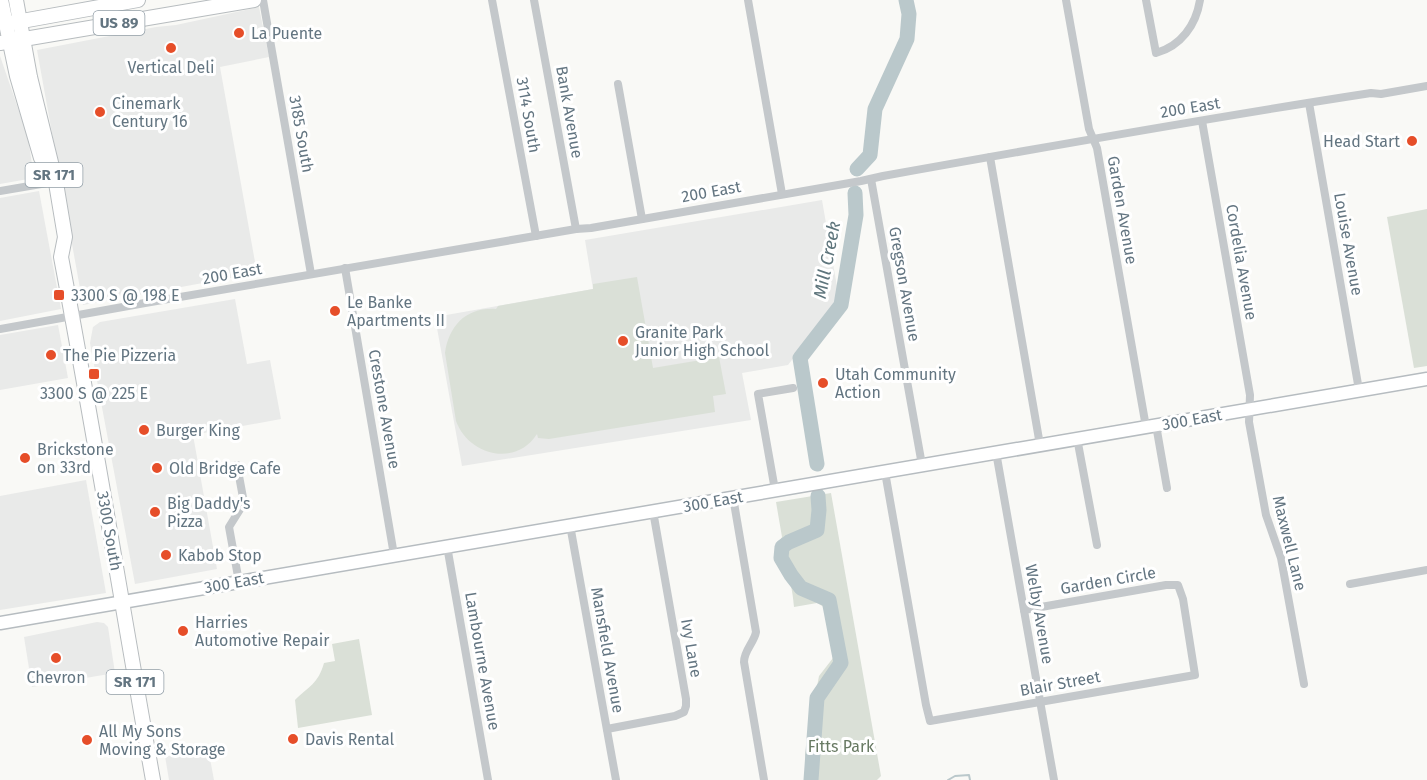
<svg xmlns="http://www.w3.org/2000/svg" width="1427" height="780" font-family="'Fira Sans',sans-serif">
<style>
.built{fill:#e9eae9}
.green{fill:#dae0d7}
.lines{fill:none;stroke-linecap:round;stroke-linejoin:round}
.stream{stroke:#bac8cb;stroke-width:2}
.river{stroke:#bac8cb;stroke-width:15}
.secondary-casing{stroke:#b6bcc0;stroke-width:15}
.primary-casing{stroke:#b7bcbf;stroke-width:16}
.street{stroke:#c4c8cb;stroke-width:8}
.secondary{stroke:#fff;stroke-width:12}
.primary{stroke:#fff;stroke-width:14}
.poi-dot{fill:#e64e29;stroke:#fff;stroke-width:2}
.labels{text-anchor:middle;stroke-width:6;stroke-linejoin:round;paint-order:stroke}
.shield{fill:#fff;stroke:#929ea7;stroke-width:1.5}
.shield-label{font-size:15px;font-weight:bold;fill:#637581}
.poi-label{font-size:16px;fill:#637581;stroke:#fff;text-anchor:start}
.street-label{font-size:16px;fill:#637581;stroke:#fff}
.park-label{font-size:16px;fill:#677962;stroke:#fff}
.water-label{font-size:18px;font-style:italic;fill:#5e757c;stroke:#fff}
</style>
<rect width="100%" height="100%" fill="#f9f9f6"/>
<g class="built">
<polygon points="259,7 269,57 220,67 257,273 83,305 37,50 156,27 176,25"/>
<polygon points="0,56 28,137 34,178 0,184"/>
<polygon points="39,191 61,309 0,321 0,198"/>
<polygon points="822,200 839,298 788,365 742,373 751,420 462,466 435,317 593,289 585,240"/>
<polygon points="235,299 247,364 270,360 281,419 193,435 217,569 135,584 90,343 93,327 100,322"/>
<polygon points="58,325 68,378 0,390 0,335"/>
<polygon points="86,480 106,593 0,610 0,496"/>
<polygon points="97,622 104,623 108,627 115,673 32,687 24,637"/>
<polygon points="208,748 214,780 169,780 165,756"/>
</g>
<g class="green">
<polygon points="1427,209 1427,366 1414,368 1387,217"/>
<path d="M637,277L653,368L719,357L726,394L713,396L715,412L549,439L538,438L537,434C516,467 469,456 456,421L445,353C449,325 467,307 496,309L498,306L593,289V284Z"/>
<path d="M831,493L881,776L877,780H808L805,755L812,714L810,703L814,702L819,676L833,658L824,607L817,603L794,607C793,597 792,586 788,577C781,560 770,556 782,537L776,502Z"/>
<path d="M359,639L372,715L298,728L295,700C309,686 318,684 324,663L335,661L332,644Z"/>
</g>
<g class="lines">
<polyline class="stream" points="948,780 955,776 969,775 970,780"/>
<g class="river">
<polyline points="857,169 870,155 875,109 907,39 909,14 906,0"/>
<polyline points="817,464 800,358 841,305 856,215 855,193"/>
<polyline points="811,780 817,698 841,663 829,600 801,588 791,575 781,558 782,547 789,542 817,530 819,510 818,496"/>
</g>
<defs>
<polyline id="secondary" points="0,623 1427,379"/>
<g id="primary">
<polyline points="1,0 17,76 41,158"/>
<path d="M16,0L30,77L56,183L65,237L61,257C94,431 122,606 153,780"/>
<polyline points="11,23 138,0"/>
<polyline points="0,43 254,0"/>
</g>
</defs>
<use href="#secondary" class="secondary-casing"/>
<use href="#primary" class="primary-casing"/>
<g class="street">
<polyline points="263,0 311,274"/>
<polyline points="492,0 536,236"/>
<polyline points="534,0 576,229"/>
<polyline points="748,0 782,194"/>
<polyline points="1066,0 1089,129 1097,148 1146,427"/>
<path d="M1146,0L1156,53C1181,46 1196,25 1200,0"/>
<polyline points="618,84 642,219"/>
<polyline points="1309,103 1359,390"/>
<polyline points="1202,121 1250,395 1249,422 1266,515 1281,558 1304,684"/>
<polyline points="990,157 1040,445"/>
<polyline points="871,179 922,465"/>
<polyline points="0,191 47,183"/>
<polyline points="345,268 394,555"/>
<path d="M0,329L145,303L576,229L591,228L861,181L883,176C1045,147 1208,118 1371,93L1381,94L1427,86"/>
<polyline points="1156,425 1167,488"/>
<polyline points="1077,438 1097,545"/>
<polyline points="996,452 1054,780"/>
<polyline points="237,465 244,503 229,527 239,582"/>
<polyline points="885,472 926,705 930,721 1195,675 1183,599 1178,585 1166,585 1024,610"/>
<polyline points="775,490 758,394 793,388"/>
<path d="M733,497L756,632C754,643 744,650 744,662L764,780"/>
<polyline points="570,525 616,780"/>
<polyline points="447,546 488,780"/>
<polyline points="1350,584 1427,570"/>
<polyline points="607,729 675,716 684,712 686,706 686,699 653,511"/>
</g>
<use href="#secondary" class="secondary"/>
<use href="#primary" class="primary"/>
</g>
<g class="poi-dot">
<circle cx="239" cy="33" r="6"/>
<circle cx="171" cy="48" r="6"/>
<circle cx="100" cy="112" r="6"/>
<circle cx="1412" cy="141" r="6"/>
<rect x="53" y="289" width="12" height="12" rx="3"/>
<circle cx="335" cy="311" r="6"/>
<circle cx="623" cy="341" r="6"/>
<circle cx="51" cy="355" r="6"/>
<rect x="88" y="368" width="12" height="12" rx="3"/>
<circle cx="823" cy="383" r="6"/>
<circle cx="144" cy="430" r="6"/>
<circle cx="25" cy="458" r="6"/>
<circle cx="157" cy="468" r="6"/>
<circle cx="155" cy="512" r="6"/>
<circle cx="166" cy="555" r="6"/>
<circle cx="183" cy="631" r="6"/>
<circle cx="56" cy="658" r="6"/>
<circle cx="293" cy="739" r="6"/>
<circle cx="87" cy="740" r="6"/>
</g>
<g class="labels">
<g class="shield">
<rect x="93.5" y="11" width="51" height="24" rx="4.5"/>
<rect x="25.5" y="163" width="57" height="24" rx="4.5"/>
<rect x="106.5" y="670" width="57" height="24" rx="4.5"/>
</g>
<g class="shield-label">
<text x="119" y="28">US 89</text>
<text x="54" y="180">SR 171</text>
<text x="135" y="687">SR 171</text>
</g>
<g class="poi-label">
<text x="251" y="39">La Puente</text>
<text x="171" y="73" text-anchor="middle">Vertical Deli</text>
<text x="112" y="109">Cinemark<tspan x="112" dy="18">Century 16</tspan></text>
<text x="1400" y="147" text-anchor="end">Head Start</text>
<text x="71" y="301">3300 S @ 198 E</text>
<text x="347" y="308">Le Banke<tspan x="347" dy="18">Apartments II</tspan></text>
<text x="635" y="338">Granite Park<tspan x="635" dy="18">Junior High School</tspan></text>
<text x="63" y="361">The Pie Pizzeria</text>
<text x="835" y="380">Utah Community<tspan x="835" dy="18">Action</tspan></text>
<text x="94" y="399" text-anchor="middle">3300 S @ 225 E</text>
<text x="156" y="436">Burger King</text>
<text x="37" y="455">Brickstone<tspan x="37" dy="18">on 33rd</tspan></text>
<text x="169" y="474">Old Bridge Cafe</text>
<text x="167" y="509">Big Daddy's<tspan x="167" dy="18">Pizza</tspan></text>
<text x="178" y="561">Kabob Stop</text>
<text x="195" y="628">Harries<tspan x="195" dy="18">Automotive Repair</tspan></text>
<text x="56" y="683" text-anchor="middle">Chevron</text>
<text x="99" y="737">All My Sons<tspan x="99" dy="18">Moving &amp; Storage</tspan></text>
<text x="305" y="745">Davis Rental</text>
</g>
<g class="street-label">
<text transform="translate(1190 107) rotate(-9)" y="6">200 East</text>
<text transform="translate(570 112) rotate(80)" y="6">Bank Avenue</text>
<text transform="translate(529 115) rotate(80)" y="6">3114 South</text>
<text transform="translate(302 134) rotate(80)" y="6">3185 South</text>
<text transform="translate(711 191) rotate(-10)" y="6">200 East</text>
<text transform="translate(1123 210) rotate(80)" y="6">Garden Avenue</text>
<text transform="translate(1349 244) rotate(80)" y="6">Louise Avenue</text>
<text transform="translate(1242 262) rotate(80)" y="6">Cordelia Avenue</text>
<text transform="translate(232 273) rotate(-10)" y="6">200 East</text>
<text transform="translate(905 284) rotate(80)" y="6">Gregson Avenue</text>
<text transform="translate(385 409) rotate(80)" y="6">Crestone Avenue</text>
<text transform="translate(1192 419) rotate(-10)" y="6">300 East</text>
<text transform="translate(713 501) rotate(-10)" y="6">300 East</text>
<text transform="translate(110 531) rotate(80)" y="6">3300 South</text>
<text transform="translate(1290 543) rotate(76)" y="6">Maxwell Lane</text>
<text transform="translate(1108 580) rotate(-10)" y="6">Garden Circle</text>
<text transform="translate(234 582) rotate(-10)" y="6">300 East</text>
<text transform="translate(1040 614) rotate(80)" y="6">Welby Avenue</text>
<text transform="translate(692 648) rotate(80)" y="6">Ivy Lane</text>
<text transform="translate(608 650) rotate(80)" y="6">Mansfield Avenue</text>
<text transform="translate(483 661) rotate(80)" y="6">Lambourne Avenue</text>
<text transform="translate(1060 683) rotate(-10)" y="6">Blair Street</text>
</g>
<g class="park-label">
<text x="841" y="752">Fitts Park</text>
</g>
<g class="water-label">
<text transform="translate(827 260) rotate(-79)" y="6">Mill Creek</text>
</g>
</g>
</svg>
